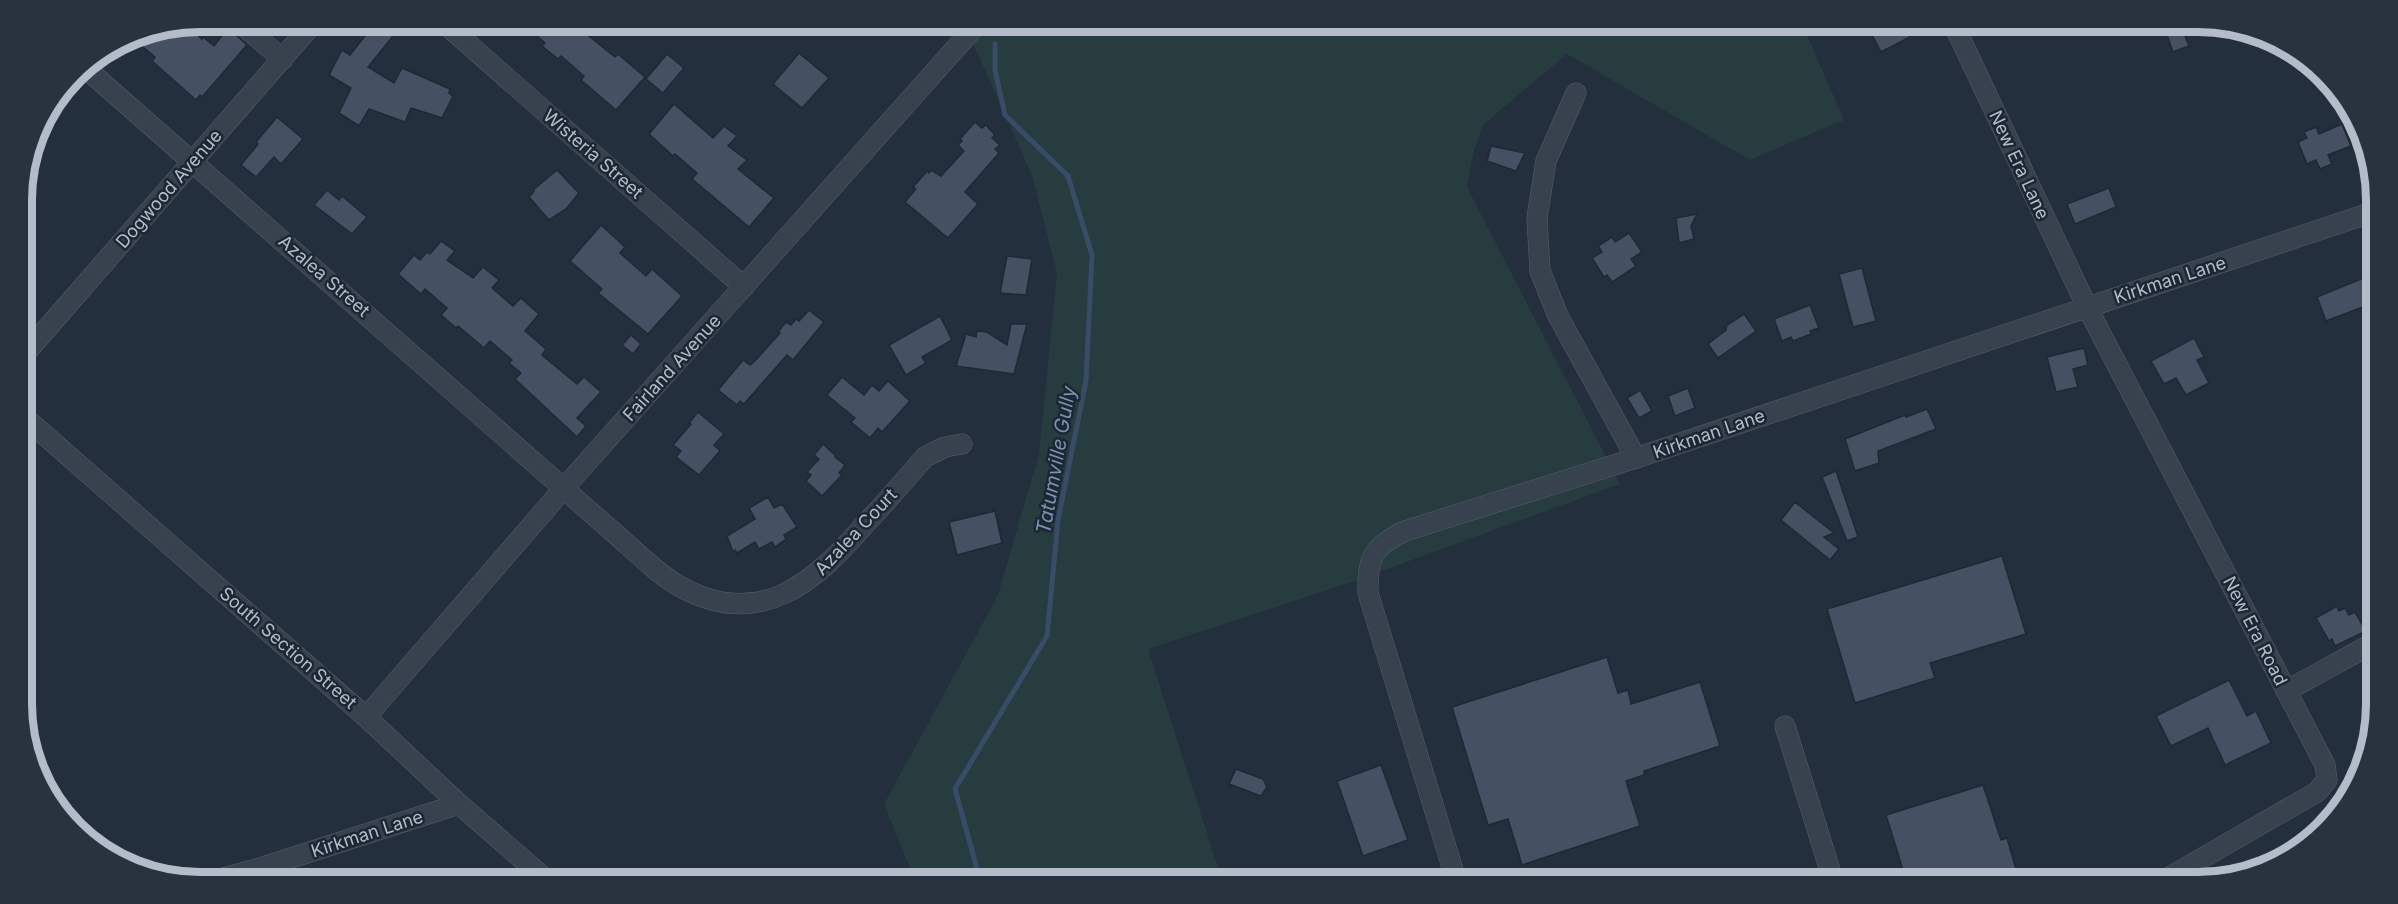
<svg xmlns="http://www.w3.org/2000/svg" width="2398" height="904" font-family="Inter,sans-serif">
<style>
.green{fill:#263c3f}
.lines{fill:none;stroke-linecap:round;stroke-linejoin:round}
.stream{stroke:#394c67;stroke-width:5}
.building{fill:#455162;stroke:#1f2835;stroke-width:1.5}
.minor-casing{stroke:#565f6c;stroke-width:21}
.minor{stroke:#38414e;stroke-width:20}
.labels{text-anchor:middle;stroke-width:5;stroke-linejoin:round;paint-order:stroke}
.street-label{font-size:18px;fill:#b4bcc9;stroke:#1d2633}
.water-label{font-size:20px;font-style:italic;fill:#7c92b1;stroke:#1d2633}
.rim{fill:none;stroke:#b4bcc9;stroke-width:8}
</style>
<rect width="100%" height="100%" fill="#242f3e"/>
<polygon class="green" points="963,21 1801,21 1844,120 1750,160 1567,54 1484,124 1474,150 1467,187 1620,484 1349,583 1148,649 1223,883 916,883 884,804 998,595 1039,454 1057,273 1032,176"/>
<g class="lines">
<polyline class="stream" points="981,883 955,789 1047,636 1058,520 1086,381 1092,255 1068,176 1005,115 995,70 995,44"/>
</g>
<g class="building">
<polygon points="520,21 570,21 615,57 618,54 645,77 616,110 581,80 584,76 561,56 558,59 542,46 545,43"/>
<polygon points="1891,21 1903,21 1910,37 1881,52 1870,31"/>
<polygon points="376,22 393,36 368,67 394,83 402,68 450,89 449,93 453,96 442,118 411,108 405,122 369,109 359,126 339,113 351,88 329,75 342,50 350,55"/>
<polygon points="185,24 202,39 203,37 214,46 228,28 247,45 202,97 200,95 196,100 152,61 155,57 130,36"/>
<polygon points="2182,28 2189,46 2173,52 2167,35"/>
<polygon points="799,53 829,78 802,108 773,84"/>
<polygon points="667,54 684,68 663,93 646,79"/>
<polygon points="674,104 713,138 724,126 737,136 728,146 747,160 738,169 774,198 749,227 692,179 697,173 675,154 673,156 649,134"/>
<polygon points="277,117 303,139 281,164 274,157 256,177 241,165 258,144 256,142"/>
<polygon points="975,122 982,128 986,125 995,135 992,138 1000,145 995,149 999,153 965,192 978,204 948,238 905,202 916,189 913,187 927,171 929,173 931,170 941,176 964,151 958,145 962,141 960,139"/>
<polygon points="2342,124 2351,146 2328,155 2332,164 2320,169 2316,160 2307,164 2298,142 2307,138 2304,132 2316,127 2319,134"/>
<polygon points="1491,146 1525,153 1516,171 1487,161"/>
<polygon points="557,170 579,193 566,209 549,220 529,197 534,191 533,190"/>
<polygon points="2109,188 2116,207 2075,224 2067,204"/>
<polygon points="327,190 339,200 342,196 367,217 352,234 314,205"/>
<polygon points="1697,214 1691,226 1694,239 1679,243 1676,218"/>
<polygon points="601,225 625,247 620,253 646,276 652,269 682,296 648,334 598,293 602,289 570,261"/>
<polygon points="1629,233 1642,252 1631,259 1636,266 1612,282 1607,275 1604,277 1592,258 1602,252 1598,246 1612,237 1615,242"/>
<polygon points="441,241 455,251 447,260 473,278 483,267 499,280 492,288 513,306 521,298 539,314 525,331 546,349 542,355 577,384 584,377 601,392 577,418 586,426 577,437 515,379 521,373 509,363 512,360 490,341 484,348 458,326 456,328 441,315 447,308 425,289 421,294 398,274 414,255 420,260 427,252 430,254"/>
<polygon points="1007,256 1032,259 1026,295 1000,293"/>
<polygon points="1862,268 1876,321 1853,327 1839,274"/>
<polygon points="2366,277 2367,280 2376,277 2376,302 2326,321 2317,297"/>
<polygon points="1810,305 1819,328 1810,331 1811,334 1793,341 1791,337 1782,341 1774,319"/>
<polygon points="809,310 824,322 793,360 787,355 744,404 740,401 737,405 718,390 743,360 750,365 755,361 780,333 778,332 786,322 791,325 796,319 799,321"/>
<polygon points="1744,314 1756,331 1718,358 1708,344 1726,330 1727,325"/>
<polygon points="940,316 952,340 922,357 926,363 906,375 889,345"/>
<polygon points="1011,324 1027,324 1014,374 956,366 966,334 976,337 977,331 987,332 1007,345"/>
<polygon points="631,335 641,344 633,354 622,345"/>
<polygon points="2194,338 2204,357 2197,360 2209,383 2186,395 2176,378 2164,384 2151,361"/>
<polygon points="2084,348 2088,365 2073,369 2078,387 2056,392 2047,357"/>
<polygon points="842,377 864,395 872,385 879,391 888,381 910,401 882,432 878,428 870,438 851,422 855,418 827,395"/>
<polygon points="1688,388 1695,408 1675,416 1668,396"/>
<polygon points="1640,390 1652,411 1639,418 1627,398"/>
<polygon points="1927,409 1936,429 1878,451 1879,463 1855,471 1845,439 1905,415 1906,417"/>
<polygon points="698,412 724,434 714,445 720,451 699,475 676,457 681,451 673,445 691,424 689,423"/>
<polygon points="823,444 836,456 835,457 845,465 839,473 842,475 822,496 806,481 811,475 807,472 819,459 814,455"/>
<polygon points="1836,471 1858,537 1847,541 1822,477"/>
<polygon points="768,497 774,508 782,504 797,527 784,535 786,539 775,547 772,542 759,549 755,542 737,553 735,550 733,552 727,536 755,519 749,508"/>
<polygon points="1795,502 1834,533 1824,537 1839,549 1830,560 1781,520"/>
<polygon points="995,511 1002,543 957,555 949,522"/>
<polygon points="2002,556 2026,634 1930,663 1935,678 1855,703 1827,609"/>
<polygon points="2337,606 2339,611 2345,608 2349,615 2355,612 2366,631 2335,646 2332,639 2329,641 2316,618"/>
<polygon points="1607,657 1618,693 1628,690 1631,704 1700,682 1720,746 1644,771 1644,775 1626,781 1640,826 1522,865 1508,819 1488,825 1452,707"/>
<polygon points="2229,680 2247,716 2256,711 2271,743 2225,765 2208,728 2171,746 2156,716"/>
<polygon points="1381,765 1408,840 1363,856 1337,781"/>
<polygon points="1236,769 1263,779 1267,787 1261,796 1229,784"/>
<polygon points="1983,785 2001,840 2007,838 2016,869 1972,883 1907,883 1886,815"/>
</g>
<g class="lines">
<defs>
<g id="minor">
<polyline points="237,21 283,59"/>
<polyline points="442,21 744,287"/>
<polyline points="1952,21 2087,307 2325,765 2327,780 2317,792 2159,883"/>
<path d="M82,65L612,531C632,548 656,573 679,586C761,632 816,581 867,522C887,501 906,479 925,457L945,447L962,444"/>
<polyline points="1576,93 1546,161 1537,218 1540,271 1558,316 1636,458"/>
<polyline points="22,357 315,21"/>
<polyline points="23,416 366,717 459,804 550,883"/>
<polyline points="2286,691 2377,641"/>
<polyline points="366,717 564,488 980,21"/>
<polyline points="1785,726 1834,883"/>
<polyline points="205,883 260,868 459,804"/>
<path d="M1457,883L1368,593C1367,558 1373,546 1405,531L1636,458L2376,211"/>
</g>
</defs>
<use href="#minor" class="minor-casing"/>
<use href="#minor" class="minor"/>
</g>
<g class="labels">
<g class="street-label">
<text transform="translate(593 154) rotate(41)" y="6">Wisteria Street</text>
<text transform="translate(2019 165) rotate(65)" y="6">New Era Lane</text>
<text transform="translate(169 189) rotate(-49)" y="6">Dogwood Avenue</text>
<text transform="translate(324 276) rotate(41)" y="6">Azalea Street</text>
<text transform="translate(2170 280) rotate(-18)" y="6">Kirkman Lane</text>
<text transform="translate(672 368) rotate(-48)" y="6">Fairland Avenue</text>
<text transform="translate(1709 434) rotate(-19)" y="6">Kirkman Lane</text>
<text transform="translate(856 532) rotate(-47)" y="6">Azalea Court</text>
<text transform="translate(2255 631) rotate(63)" y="6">New Era Road</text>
<text transform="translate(288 648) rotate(41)" y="6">South Section Street</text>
<text transform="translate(367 834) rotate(-18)" y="6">Kirkman Lane</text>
</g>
<g class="water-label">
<text transform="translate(1056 460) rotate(-80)" y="7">Tatumville Gully</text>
</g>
</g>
<path d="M0 0H2398V904H0ZM200 32H2198A168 168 0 0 1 2366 200V704A168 168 0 0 1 2198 872H200A168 168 0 0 1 32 704V200A168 168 0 0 1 200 32Z" fill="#29323f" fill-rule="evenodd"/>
<path class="rim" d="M200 32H2198A168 168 0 0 1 2366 200V704A168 168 0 0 1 2198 872H200A168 168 0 0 1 32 704V200A168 168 0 0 1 200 32Z"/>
</svg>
